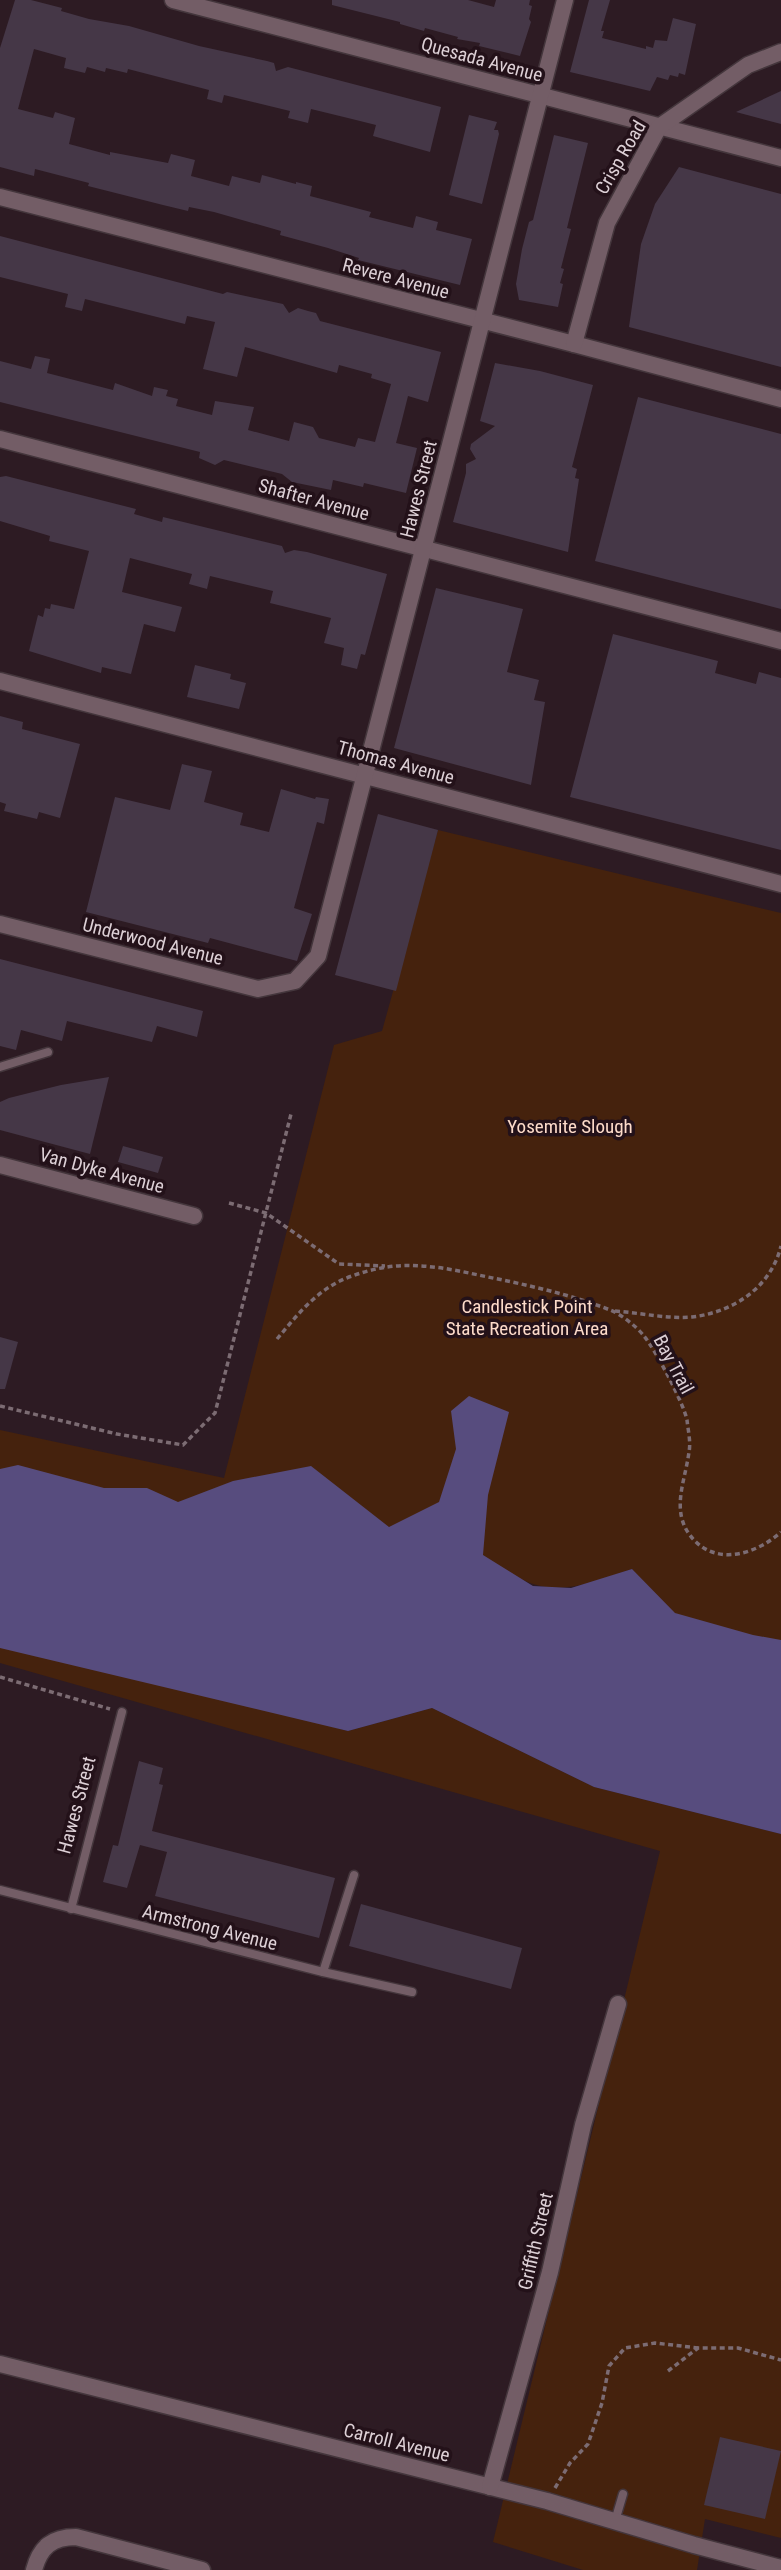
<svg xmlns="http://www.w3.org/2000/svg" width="781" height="2570" font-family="'Roboto Condensed',sans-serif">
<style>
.green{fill:#45220d}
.water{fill:#574c7e}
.building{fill:#453747}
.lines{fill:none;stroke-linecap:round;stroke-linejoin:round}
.service-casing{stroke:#44363c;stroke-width:11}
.minor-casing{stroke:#44363c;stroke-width:19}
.path{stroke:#7c6c73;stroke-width:3.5;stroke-dasharray:5 3.5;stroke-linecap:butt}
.service{stroke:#735d66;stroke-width:8}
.minor{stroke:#735d66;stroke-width:16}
.labels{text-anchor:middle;stroke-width:7;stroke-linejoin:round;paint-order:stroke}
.street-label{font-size:19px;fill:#ddd0d6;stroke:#231119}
.park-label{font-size:19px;fill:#fddbca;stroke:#231119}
</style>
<rect width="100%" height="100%" fill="#2d1b23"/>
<g class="green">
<path d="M438,830L781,913V1657L673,1629L632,1569C592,1582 555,1600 516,1576L0,1499V1430L224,1478L334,1045L382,1031Z"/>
<polygon points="0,1637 348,1731 432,1708 594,1787 781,1834 781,2538 705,2519 697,2570 583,2570 493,2542 660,1851 0,1663"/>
</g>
<polygon class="water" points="469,1396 509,1412 488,1495 483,1555 533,1586 571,1588 632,1569 675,1613 753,1635 781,1640 781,1834 594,1787 432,1708 348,1731 0,1648 0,1469 18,1465 104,1488 147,1488 178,1502 233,1481 311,1466 389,1527 439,1502 456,1449 451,1411"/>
<g class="building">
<polygon points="15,0 31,0 62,8 61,11 89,19 129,26 199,46 267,61 274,63 276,71 288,67 441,107 430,152 373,136 376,125 352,119 311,109 308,123 288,118 290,111 224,95 222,103 207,99 209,90 128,69 127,73 106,68 105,72 87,67 85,73 64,68 66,58 34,49 18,109 53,118 55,112 75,118 69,144 110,155 110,152 168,163 171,154 195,160 191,176 229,186 232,176 260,183 262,175 296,184 296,182 312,186 310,196 371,212 369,217 413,228 416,216 438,222 436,230 472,239 460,285 358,260 359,258 328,248 280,235 281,231 214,212 189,207 188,211 163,205 88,186 89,183 35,169 34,176 0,167 0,48"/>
<polygon points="332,0 468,0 494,7 496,0 530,0 529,5 532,6 529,19 531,22 520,56 479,46 480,43 457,39 458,37 425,28 424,31 400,24 400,22 332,5"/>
<polygon points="589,0 610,0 601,31 604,31 602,38 646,49 646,46 653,48 655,40 667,41 673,18 696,24 685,75 679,73 678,77 670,75 668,80 657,77 650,91 570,72"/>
<polygon points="781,91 781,124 736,112"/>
<polygon points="469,115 497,122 494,130 498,130 499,134 482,204 449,195"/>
<polygon points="554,135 588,143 567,228 571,229 561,268 564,269 560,283 563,284 558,307 519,300 516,284 522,249 529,222 533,220"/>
<polygon points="679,167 781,194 781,367 629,327 641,244 655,204"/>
<polygon points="0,236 223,294 227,292 283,304 289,313 298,308 308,311 316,313 320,321 441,352 428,402 408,396 401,424 396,443 417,448 406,493 364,483 363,487 333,480 331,490 292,482 282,474 224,460 215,465 199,458 200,452 0,402 0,361 31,369 35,356 50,359 47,373 113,390 115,383 152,396 154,387 168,390 166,396 178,399 176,406 212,415 215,401 254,407 248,430 289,441 294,422 313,427 319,438 355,447 358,438 375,442 391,384 371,378 372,374 339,365 337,373 245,347 237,377 203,369 215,322 187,316 185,324 85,299 82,311 65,307 68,294 0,277"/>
<polygon points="495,363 540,371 593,385 572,467 577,469 575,478 579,479 568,552 453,522 466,473 466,464 476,459 470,449 471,444 495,426 480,421"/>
<polygon points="638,397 781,434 781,609 595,561"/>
<polygon points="6,476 136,509 134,514 162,522 163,517 282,546 285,553 294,550 307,552 387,574 365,655 361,654 357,669 341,665 344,648 324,643 331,618 270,603 273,591 210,576 207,589 189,584 192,574 130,558 122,592 182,607 175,632 144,624 131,674 102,667 101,673 29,651 38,615 43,617 45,608 50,609 51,604 74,609 89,551 49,541 50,536 0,521 0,477"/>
<polygon points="436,588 523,609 507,672 539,680 534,700 545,702 531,785 394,748"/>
<polygon points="613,634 718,661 715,673 756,684 759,672 781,678 781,850 570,797"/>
<polygon points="195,665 231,674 230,679 246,683 239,709 187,697"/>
<polygon points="0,716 23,722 22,729 80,744 60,818 39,812 37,819 4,811 6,804 0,802"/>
<polygon points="182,764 212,771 204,802 243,813 240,825 269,832 281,789 315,799 316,797 329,799 324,824 317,822 294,908 312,914 297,961 210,938 208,943 86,912 115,797 170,810"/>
<polygon points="378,814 438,830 396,991 335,975"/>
<polygon points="0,959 203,1011 197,1037 157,1026 152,1042 67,1021 62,1041 21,1030 16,1050 0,1046"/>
<polygon points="109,1077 90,1154 0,1130 0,1102 9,1098 61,1085"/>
<polygon points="123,1146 163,1157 158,1173 118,1162"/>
<polygon points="0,1337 18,1342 5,1389 0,1389"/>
<polygon points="139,1761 163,1768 159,1784 163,1785 152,1831 335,1878 319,1938 155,1896 167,1852 140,1845 127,1888 103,1882 113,1845 118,1846"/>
<polygon points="361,1904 522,1948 511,1989 349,1946"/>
<polygon points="720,2437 781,2451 765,2519 704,2505"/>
</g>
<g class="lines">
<defs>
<g id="service">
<polyline points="0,1067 48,1052"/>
<polyline points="0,1890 323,1972 412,1992"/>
<polyline points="71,1909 122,1712"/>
<polyline points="323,1972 354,1875"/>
<polyline points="615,2521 623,2494"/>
</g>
<g id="minor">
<polyline points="173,0 781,158"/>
<polyline points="0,197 574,344 781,399"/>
<polyline points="574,344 607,223 659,127 748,65 781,52"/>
<polyline points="0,439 781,641"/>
<polyline points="0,681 781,884"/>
<polyline points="0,924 258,989 295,981 318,956 565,0"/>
<polyline points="0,1165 194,1216"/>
<polyline points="0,2364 547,2501 694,2545 781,2568"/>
<polyline points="490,2487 550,2272 583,2125 618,2004"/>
<path d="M34,2570C40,2547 52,2537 76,2537L202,2570"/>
</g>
</defs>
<use href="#service" class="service-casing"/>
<use href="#minor" class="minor-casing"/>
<g class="path">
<polyline points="229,1203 266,1213 339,1264 385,1266"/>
<path d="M615,1311C641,1313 667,1319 692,1317C734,1312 771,1287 781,1246"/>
<path d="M277,1339C298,1314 319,1287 352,1276C374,1268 397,1264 420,1266C446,1267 472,1274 498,1279C536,1287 575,1296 610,1310C621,1314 637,1327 644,1336C655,1349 684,1404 687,1420C688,1430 691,1442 689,1452C685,1483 668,1515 696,1542C721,1566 759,1552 781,1532"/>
<polyline points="0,1406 117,1434 183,1445 215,1413 291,1114"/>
<polyline points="0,1677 110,1709"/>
<polyline points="668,2371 698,2348 738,2348 781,2360"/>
<polyline points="555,2488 570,2463 588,2444 602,2403 609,2366 625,2348 655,2343 698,2348"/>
</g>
<use href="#service" class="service"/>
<use href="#minor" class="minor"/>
</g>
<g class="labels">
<g class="street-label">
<text transform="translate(482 59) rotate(15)" y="7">Quesada Avenue</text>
<text transform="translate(620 157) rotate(-60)" y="7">Crisp Road</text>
<text transform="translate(396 278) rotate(15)" y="7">Revere Avenue</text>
<text transform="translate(418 489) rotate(-76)" y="7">Hawes Street</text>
<text transform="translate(314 499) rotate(15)" y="7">Shafter Avenue</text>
<text transform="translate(396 762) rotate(15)" y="7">Thomas Avenue</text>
<text transform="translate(153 941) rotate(14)" y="7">Underwood Avenue</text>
<text transform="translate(102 1170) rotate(15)" y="7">Van Dyke Avenue</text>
<text transform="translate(674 1364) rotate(62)" y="7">Bay Trail</text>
<text transform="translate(76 1805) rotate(-75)" y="7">Hawes Street</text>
<text transform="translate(210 1927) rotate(14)" y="7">Armstrong Avenue</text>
<text transform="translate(535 2241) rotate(-77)" y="7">Griffith Street</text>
<text transform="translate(397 2442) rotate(14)" y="7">Carroll Avenue</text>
</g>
<g class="park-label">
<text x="570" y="1133">Yosemite Slough</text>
<text x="527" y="1313">Candlestick Point<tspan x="527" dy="22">State Recreation Area</tspan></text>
</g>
</g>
</svg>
